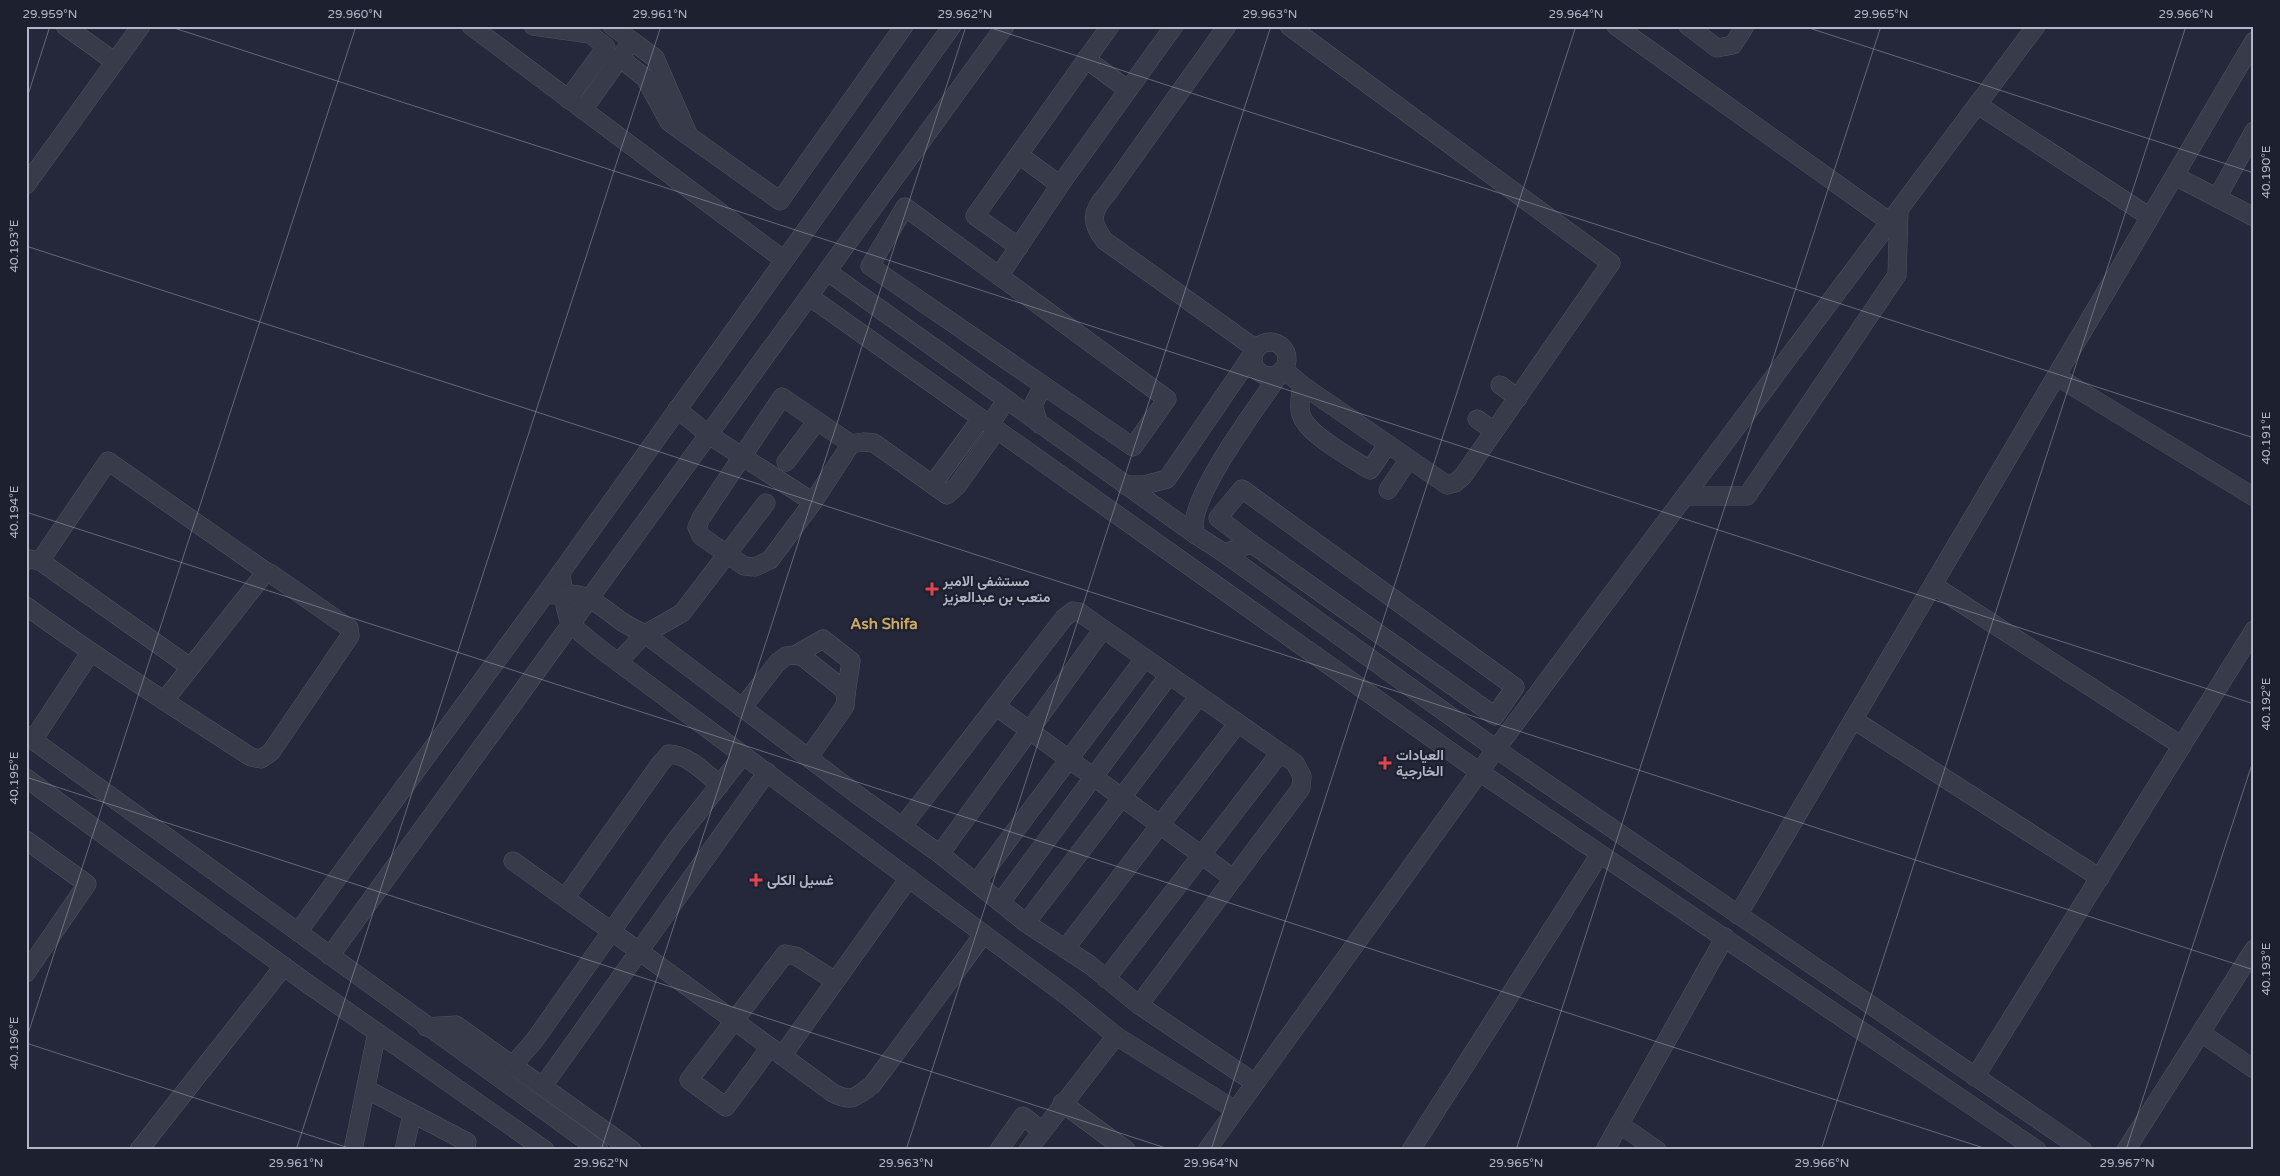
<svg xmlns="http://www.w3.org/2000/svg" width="2280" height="1176" font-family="'Varela Round',Vazirmatn,sans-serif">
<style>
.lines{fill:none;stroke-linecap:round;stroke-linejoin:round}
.minor-casing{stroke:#505362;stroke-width:19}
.minor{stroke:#373b4a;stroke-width:18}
.ticks{fill:none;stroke:#b3b6c6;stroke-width:1;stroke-opacity:0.45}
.health-dot{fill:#e0444e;stroke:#1d202f;stroke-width:2}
.labels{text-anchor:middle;stroke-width:4.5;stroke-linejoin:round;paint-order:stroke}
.poi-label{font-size:14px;font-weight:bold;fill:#b3b6c6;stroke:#1d202f;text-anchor:start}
.neighbourhood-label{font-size:15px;font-weight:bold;fill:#cda966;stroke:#1d202f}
.neatline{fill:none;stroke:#b3b6c6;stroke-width:2}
.ticks-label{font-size:12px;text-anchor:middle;fill:#b3b6c6}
</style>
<rect width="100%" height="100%" fill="#24283a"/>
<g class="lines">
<defs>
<g id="minor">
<polyline points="65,26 115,62"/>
<polyline points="471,26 784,260"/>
<polyline points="533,26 590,34 606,47 568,99"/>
<polyline points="1616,26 1890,222"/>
<polyline points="1688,26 1717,48 1733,45 1745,26"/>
<polyline points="632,41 655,58 689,136"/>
<polyline points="620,58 645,78 669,122 780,201 904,26"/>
<polyline points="1086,59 1128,90"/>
<polyline points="1978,105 2150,217"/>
<polyline points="583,110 632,41 612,26"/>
<polyline points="1019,155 1060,185"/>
<polyline points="2175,176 2254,217"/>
<polyline points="26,185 141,26"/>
<polyline points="2217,198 2254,131"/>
<polygon points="905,207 1167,399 1133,447 870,266"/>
<polyline points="1019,247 975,216 1110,26"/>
<polyline points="828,272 1196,535 1224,553 1496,749 2083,1150"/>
<polyline points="999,276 1060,185 1174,26"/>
<polyline points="810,297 1481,773 2037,1150"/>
<circle cx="1270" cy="359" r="17"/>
<polyline points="2056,376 2254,497"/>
<path d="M1302,385C1301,395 1297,409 1303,419C1311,436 1354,460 1370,470L1388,444"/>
<polyline points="1500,385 1518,398"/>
<polyline points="677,409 709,435 813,502"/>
<polyline points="1477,419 1494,431"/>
<polyline points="1039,424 1033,405 1043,386"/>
<polyline points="990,425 1006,400"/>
<polyline points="851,444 782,397 701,518 697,527 701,536 744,566 755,567 770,560 813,502 851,444 863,442 874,443 947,495 957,486 997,430"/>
<polyline points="786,462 817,421"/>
<polyline points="933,484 981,419"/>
<path d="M1125,485H1144L1167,479L1256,349L1105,241C1090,223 1091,211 1107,194L1227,26"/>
<polyline points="1388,490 1409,459"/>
<polyline points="1686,496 1747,496 1897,275 1899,210"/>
<path d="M1196,535C1195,532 1194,528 1194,524C1196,487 1261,402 1283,369L1302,385L1447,485L1455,483L1463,476L1611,263L1289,26"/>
<polyline points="1224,553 1252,544 1218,518 1242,489 1515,687 1495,716 1252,544"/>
<polyline points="26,561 30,559 40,561 190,667"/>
<polyline points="40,561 108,461 268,573"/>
<polyline points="561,572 565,606 570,624 599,648 1067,996 1116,1036 1235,1110"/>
<polyline points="1933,585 2182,746"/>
<path d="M552,595C583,590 594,601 617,618C625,625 635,629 645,634L859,796L940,854L1026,923L1090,965L1139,1005L1255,1083"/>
<path d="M26,606C99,659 175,708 251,757L261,759L271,752L350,636L349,628L270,573H265L164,701"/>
<polyline points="795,655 823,639 851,661 846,694"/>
<polyline points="618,662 645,634 682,613 766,503"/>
<polyline points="997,707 1233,878"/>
<polyline points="742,708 778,662 786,656 795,655 803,657 842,688 846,694 845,706 809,757"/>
<polyline points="1854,720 2100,878"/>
<polyline points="26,735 599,1150"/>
<polyline points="33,740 90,653"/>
<polyline points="26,778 308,984 545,1150"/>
<polyline points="902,827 1064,618 1073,611 1079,612 1295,763 1302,776 1301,788 1139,1005"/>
<polyline points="26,840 87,884 26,973"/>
<polyline points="940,854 1103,629"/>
<path d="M513,861L639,951L833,1093C852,1103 856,1097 872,1085L983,935"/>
<polyline points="976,883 1145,658"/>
<path d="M565,898L660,764L669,754C689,755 705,773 720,785"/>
<polyline points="1001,902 1169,675"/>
<polyline points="1738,915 2254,41"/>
<polyline points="1026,923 1199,696"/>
<polyline points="298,932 544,596 952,26"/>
<polyline points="1065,949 1238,723"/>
<polyline points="330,956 1005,26"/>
<polyline points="1106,979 1280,753"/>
<polyline points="426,1027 456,1025 632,1150"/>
<polyline points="2201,1033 2254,1069"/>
<polyline points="770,1047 726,1107 689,1080 785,954 796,956 835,981"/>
<polyline points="782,1056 909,878"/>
<polyline points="513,1065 534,1041 676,840 743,755"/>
<polyline points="1975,1077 2254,630"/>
<polyline points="543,1086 767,772"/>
<polyline points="366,1089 467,1142 465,1150"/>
<polyline points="1062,1103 1126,1150"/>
<polyline points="1619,1124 1657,1150"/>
<polyline points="139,1150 284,966"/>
<polyline points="353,1150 377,1032"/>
<polyline points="404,1150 412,1114"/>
<polyline points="999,1150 1023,1116 1042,1131"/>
<polyline points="1028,1150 1116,1036"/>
<polyline points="1207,1150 1496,749 2036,26"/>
<polyline points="1411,1150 1600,854"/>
<polyline points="1605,1150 1725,937"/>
<polyline points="2126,1150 2254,949"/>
</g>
</defs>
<use href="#minor" class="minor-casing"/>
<use href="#minor" class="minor"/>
</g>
<path class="ticks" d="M168,26L2254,704M985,26L2254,438M1803,26L2254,173M26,101L50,26M26,246L2254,970M26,512L1990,1150M26,777L1172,1150M26,1040L356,26M26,1043L355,1150M296,1150L661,26M601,1150L966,26M906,1150L1271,26M1211,1150L1576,26M1516,1150L1881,26M1821,1150L2186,26M2126,1150L2254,758"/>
<g class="health-dot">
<path d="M929.5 581.5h5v5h5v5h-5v5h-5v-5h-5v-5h5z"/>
<path d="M1382.5 755.5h5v5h5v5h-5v5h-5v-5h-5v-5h5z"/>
<path d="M753.5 872.5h5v5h5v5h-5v5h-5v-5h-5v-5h5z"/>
</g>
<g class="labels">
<g class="poi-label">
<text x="943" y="586">مستشفى الامير<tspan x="943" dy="16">متعب بن عبدالعزيز</tspan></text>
<text x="1396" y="760">العيادات<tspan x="1396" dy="16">الخارجية</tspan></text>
<text x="767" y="885">غسيل الكلى</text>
</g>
<g class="neighbourhood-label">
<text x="884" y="629">Ash Shifa</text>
</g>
</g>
<rect width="2280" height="1176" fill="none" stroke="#1d202f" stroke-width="55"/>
<rect x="28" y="28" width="2224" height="1120" class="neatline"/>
<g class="ticks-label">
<text x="50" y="18">29.959°N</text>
<text x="355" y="18">29.960°N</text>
<text x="660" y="18">29.961°N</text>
<text x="965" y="18">29.962°N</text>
<text x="1270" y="18">29.963°N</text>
<text x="1576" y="18">29.964°N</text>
<text x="1881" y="18">29.965°N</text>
<text x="2186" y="18">29.966°N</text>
<text transform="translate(2266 172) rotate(-90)" y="4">40.190°E</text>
<text transform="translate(14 246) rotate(-90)" y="4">40.193°E</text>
<text transform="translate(2266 438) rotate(-90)" y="4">40.191°E</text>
<text transform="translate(14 512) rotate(-90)" y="4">40.194°E</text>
<text transform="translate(2266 704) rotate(-90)" y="4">40.192°E</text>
<text transform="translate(14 778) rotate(-90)" y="4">40.195°E</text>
<text transform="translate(2266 969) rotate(-90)" y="4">40.193°E</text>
<text transform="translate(14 1043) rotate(-90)" y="4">40.196°E</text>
<text x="296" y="1167">29.961°N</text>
<text x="601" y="1167">29.962°N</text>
<text x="906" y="1167">29.963°N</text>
<text x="1211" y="1167">29.964°N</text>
<text x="1516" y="1167">29.965°N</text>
<text x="1822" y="1167">29.966°N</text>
<text x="2127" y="1167">29.967°N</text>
</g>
</svg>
